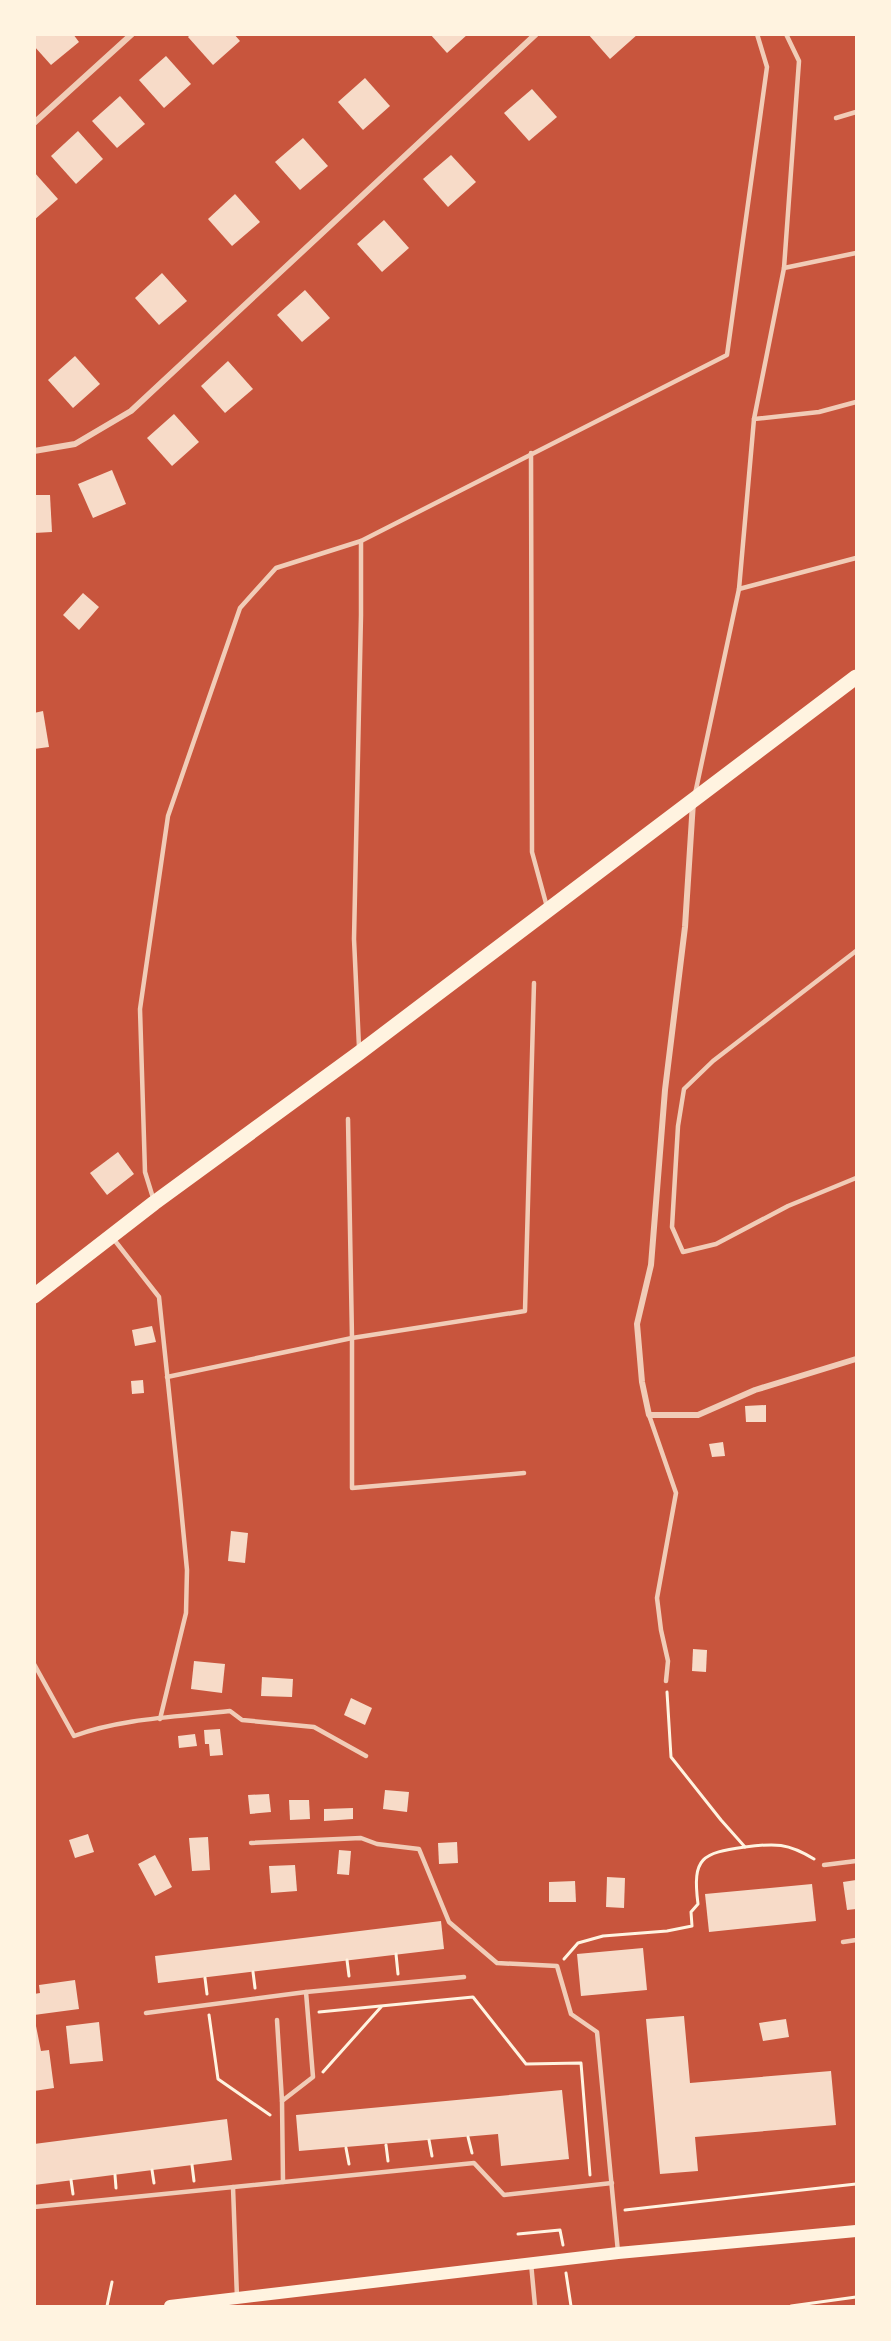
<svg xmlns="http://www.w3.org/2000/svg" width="891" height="2341" font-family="Mulish,sans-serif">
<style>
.building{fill:#f7dbc8}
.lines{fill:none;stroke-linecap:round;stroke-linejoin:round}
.path{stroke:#fff3e0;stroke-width:3}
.service{stroke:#f1ccb7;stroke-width:4.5}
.minor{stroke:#f1ccb7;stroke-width:6}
.secondary{stroke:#fff3e0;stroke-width:12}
.primary{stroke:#fff3e0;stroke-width:15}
</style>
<rect width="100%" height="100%" fill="#c8553d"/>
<g class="building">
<polygon points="34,34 73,34 79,42 51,65 34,46"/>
<polygon points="191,34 234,34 240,41 213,65 188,37"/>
<polygon points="430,34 468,34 447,53"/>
<polygon points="588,34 638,34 610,59"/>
<polygon points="166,56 191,84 164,108 139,80"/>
<polygon points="365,78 390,106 363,130 338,102"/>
<polygon points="532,89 557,117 529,141 504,113"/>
<polygon points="120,96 145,124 117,148 92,121"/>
<polygon points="78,131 103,159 76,184 51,156"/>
<polygon points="303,138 328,166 300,190 275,162"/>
<polygon points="451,155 476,182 448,207 423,179"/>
<polygon points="34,172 58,199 34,220"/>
<polygon points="235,194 260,222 232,246 208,219"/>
<polygon points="384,220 409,248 382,272 357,244"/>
<polygon points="162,273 187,301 159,325 135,298"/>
<polygon points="305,290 330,318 302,342 277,315"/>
<polygon points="75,356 100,384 73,408 48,380"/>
<polygon points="228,361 253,389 225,413 201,386"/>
<polygon points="174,414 199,442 172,466 147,438"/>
<polygon points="112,470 126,504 93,518 78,484"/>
<polygon points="34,495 50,495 52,532 34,533"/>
<polygon points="83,593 99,607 79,630 63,615"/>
<polygon points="43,711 49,747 34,749 34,713"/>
<polygon points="118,1152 134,1174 107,1195 90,1173"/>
<polygon points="152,1326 156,1342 135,1346 132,1330"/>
<polygon points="143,1380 144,1393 132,1394 131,1381"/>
<polygon points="766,1405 766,1422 746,1422 745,1406"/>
<polygon points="723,1442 725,1456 712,1457 709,1444"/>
<polygon points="231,1531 248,1533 245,1563 228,1561"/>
<polygon points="693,1649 707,1650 706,1672 692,1671"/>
<polygon points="194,1661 225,1664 222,1693 191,1689"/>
<polygon points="262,1677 293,1679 292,1697 261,1696"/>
<polygon points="351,1698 372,1708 365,1725 344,1715"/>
<polygon points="220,1729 223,1755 210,1756 209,1744 205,1744 204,1730"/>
<polygon points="195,1734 197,1746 179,1748 178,1736"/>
<polygon points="385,1790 409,1792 407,1812 383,1809"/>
<polygon points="269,1794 271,1812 250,1814 248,1795"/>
<polygon points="289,1800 309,1800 310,1819 290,1820"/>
<polygon points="353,1808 353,1819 324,1821 324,1809"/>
<polygon points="88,1834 94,1852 75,1858 69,1840"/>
<polygon points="208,1837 210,1870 192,1871 189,1838"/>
<polygon points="457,1842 458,1863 439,1864 438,1843"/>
<polygon points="339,1850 351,1851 349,1875 337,1874"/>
<polygon points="155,1855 172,1887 155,1896 138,1864"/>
<polygon points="295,1865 297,1891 271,1893 269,1866"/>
<polygon points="607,1877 625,1878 624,1908 606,1907"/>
<polygon points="856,1880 856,1909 847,1910 843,1882"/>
<polygon points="575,1881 576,1902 549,1902 549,1882"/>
<polygon points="812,1884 816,1921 709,1932 705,1894"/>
<polygon points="441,1921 444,1949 158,1983 155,1956"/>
<polygon points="643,1948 647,1990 581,1996 577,1954"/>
<polygon points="75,1980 79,2009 34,2015 34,1994 40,1993 39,1985"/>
<polygon points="34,2016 41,2051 49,2050 54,2088 34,2091"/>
<polygon points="684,2016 690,2083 831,2071 836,2125 695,2137 698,2171 660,2174 646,2019"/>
<polygon points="786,2019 789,2037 763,2041 759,2023"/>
<polygon points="99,2022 103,2061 70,2064 66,2026"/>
<polygon points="562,2090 569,2159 501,2166 498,2134 299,2151 296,2115"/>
<polygon points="227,2119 232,2160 34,2185 34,2144"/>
</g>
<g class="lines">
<g class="path">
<path d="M667,1692L671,1757L721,1820L745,1847C775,1843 788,1843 814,1859"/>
<polyline points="396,1954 398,1974"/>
<path d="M564,1959L578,1943L603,1936L667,1931L692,1926L691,1912L698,1904C692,1857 702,1853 745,1847"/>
<polyline points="347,1960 349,1976"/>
<polyline points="253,1972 255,1988"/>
<polyline points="205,1978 207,1994"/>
<polyline points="319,2012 473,1997 526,2064 581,2063 590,2175"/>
<polyline points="209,2015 218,2079 270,2115"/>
<polyline points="323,2072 381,2007"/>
<polyline points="468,2137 472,2153"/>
<polyline points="429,2140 432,2156"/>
<polyline points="386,2145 388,2161"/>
<polyline points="346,2148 349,2164"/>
<polyline points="192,2165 194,2181"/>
<polyline points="152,2170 154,2183"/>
<polyline points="115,2175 116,2188"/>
<polyline points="71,2180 73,2194"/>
<polyline points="625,2210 856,2184"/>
<polyline points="518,2234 560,2230 563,2245"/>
<polyline points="566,2273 571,2306"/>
<polyline points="107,2306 112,2282"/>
<polyline points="791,2306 856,2297"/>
</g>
<g class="service">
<polyline points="836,118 856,112"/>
<polyline points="784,268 856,253"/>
<polyline points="754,419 819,412 856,402"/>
<polyline points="531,453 532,852 547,907"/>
<polyline points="739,589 856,558"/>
<polyline points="695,794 739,589 754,419 784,268 799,61 786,34"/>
<polyline points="856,951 713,1061 684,1089 678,1126 672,1227 683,1252 716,1244 788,1206 856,1178"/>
<polyline points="359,1047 354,939 361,615 361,541"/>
<polyline points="348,1119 352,1338 352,1488 524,1473"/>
<polyline points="154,1201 145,1172 140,1009 168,816 240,608 276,568 361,541 727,355 767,67 757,34"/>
<polyline points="112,1237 159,1297 180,1497 187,1570 186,1613 160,1719"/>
<polyline points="167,1377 352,1338 525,1311 534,983"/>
<polyline points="649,1415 676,1493 657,1598 661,1630 668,1661 666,1681"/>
<path d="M34,1664L74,1736C123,1718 178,1717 230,1711L242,1720L314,1727L366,1756"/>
<polyline points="251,1843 361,1838 377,1844 419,1849 449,1922 497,1963 557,1966 571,2014 597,2032 618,2252"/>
<polyline points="824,1865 856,1861"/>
<polyline points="843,1942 856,1940"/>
<polyline points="146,2013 306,1992 464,1977"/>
<polyline points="277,2020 282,2101"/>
<polyline points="283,2182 282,2101 313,2077 306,1992"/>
<polyline points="233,2187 237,2298"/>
<polyline points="34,2207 474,2163 504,2195 612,2183"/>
<polyline points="531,2263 535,2306"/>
</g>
<g class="minor">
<polyline points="34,123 132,34"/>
<polyline points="34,451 75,444 131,411 536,34"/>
<polyline points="693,802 685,927 665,1090 651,1265 637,1324 642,1382 649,1415 698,1415 755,1390 856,1359"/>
</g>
<polyline class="secondary" points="170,2306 618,2253 856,2231"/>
<polyline class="primary" points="34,1296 154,1203 359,1053 856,677"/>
</g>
<rect width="891" height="2341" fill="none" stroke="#fff3e0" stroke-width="72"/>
</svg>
